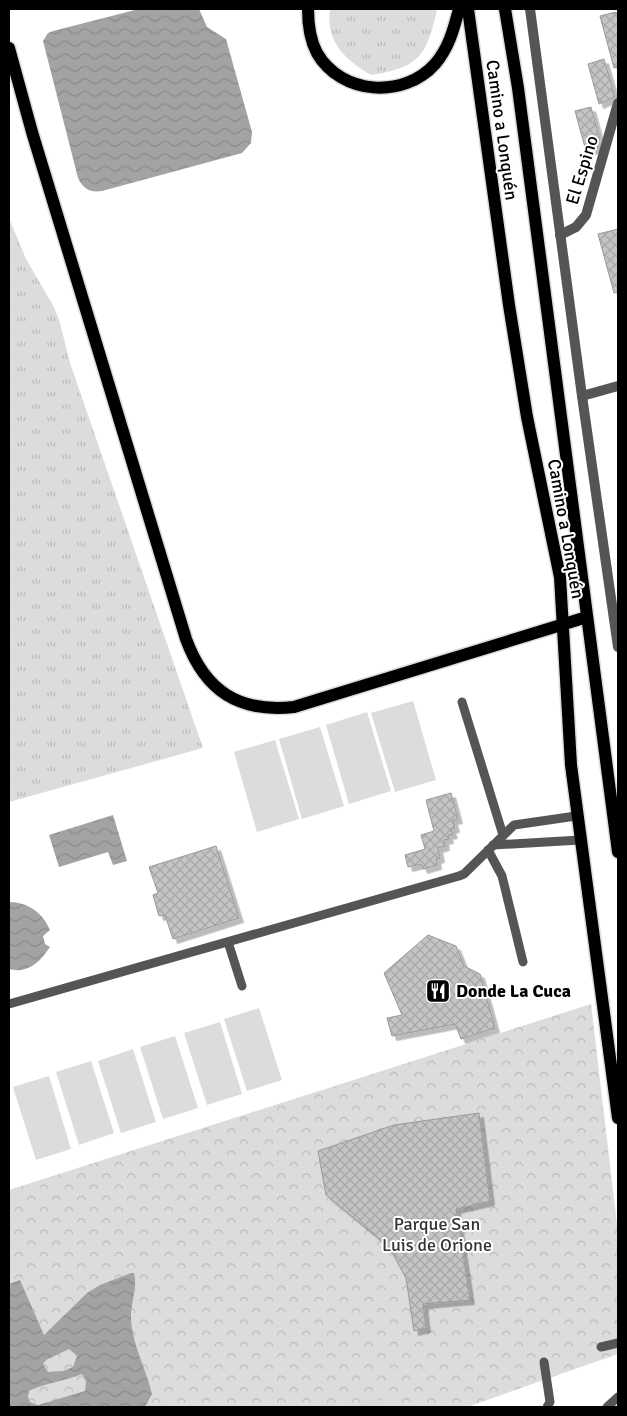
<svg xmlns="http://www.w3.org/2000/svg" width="627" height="1416" font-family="Signika,sans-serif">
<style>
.grass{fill:url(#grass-tufts)}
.park{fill:url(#park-crowns)}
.pitch{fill:#dcdcdc}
.water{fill:url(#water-waves);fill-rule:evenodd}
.building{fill:url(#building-cross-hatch);stroke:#999;filter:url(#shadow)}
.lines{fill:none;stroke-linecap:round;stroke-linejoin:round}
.primary-casing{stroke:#dbdbdb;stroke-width:15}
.service{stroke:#555;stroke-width:9}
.minor{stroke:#555;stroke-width:10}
.tertiary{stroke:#555;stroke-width:10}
.primary{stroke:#000;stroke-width:12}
.labels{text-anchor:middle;stroke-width:4;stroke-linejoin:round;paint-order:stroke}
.street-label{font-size:18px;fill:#000;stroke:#fff}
.poi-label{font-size:18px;font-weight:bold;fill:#000;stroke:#fff;text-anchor:start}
.park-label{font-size:18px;fill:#333;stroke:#fff}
</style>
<defs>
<pattern id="grass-tufts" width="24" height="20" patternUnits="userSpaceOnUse" patternTransform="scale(1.25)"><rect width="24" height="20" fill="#dcdcdc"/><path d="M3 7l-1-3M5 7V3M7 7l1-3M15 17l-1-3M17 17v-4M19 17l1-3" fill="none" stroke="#bbb"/></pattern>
<pattern id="park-crowns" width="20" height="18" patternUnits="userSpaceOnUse" patternTransform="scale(1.25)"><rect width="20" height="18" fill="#dcdcdc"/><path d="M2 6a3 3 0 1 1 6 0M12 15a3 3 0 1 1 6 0" fill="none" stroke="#bbb"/></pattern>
<pattern id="water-waves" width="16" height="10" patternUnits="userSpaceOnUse" patternTransform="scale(1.25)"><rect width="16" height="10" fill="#a3a3a3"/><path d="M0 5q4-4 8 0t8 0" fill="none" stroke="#8b8b8b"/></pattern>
<pattern id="building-cross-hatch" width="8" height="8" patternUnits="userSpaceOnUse" patternTransform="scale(1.25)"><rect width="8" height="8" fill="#c4c4c4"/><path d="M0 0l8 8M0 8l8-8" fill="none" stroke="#a7a7a7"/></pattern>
<filter id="shadow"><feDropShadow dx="4.5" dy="4.5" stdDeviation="0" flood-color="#0004"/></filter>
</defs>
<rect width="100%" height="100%" fill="#fff"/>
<g class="grass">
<path d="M330,9H437V10C426,56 420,67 371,75C345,60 325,41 330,9Z"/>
<polygon points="9,218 26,259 54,307 60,323 70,363 203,748 9,802"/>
</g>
<polygon class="park" points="591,1004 618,1233 618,1354 467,1407 9,1407 9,1190"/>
<g class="pitch">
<polygon points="413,701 436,780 395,792 371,713"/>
<polygon points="367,712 391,791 349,804 326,725"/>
<polygon points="320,727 344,806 302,819 279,739"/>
<polygon points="275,740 299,819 257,832 234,752"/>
<polygon points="259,1008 282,1080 247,1091 224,1019"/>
<polygon points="220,1022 242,1094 207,1105 184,1033"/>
<polygon points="175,1036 198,1108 163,1119 140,1047"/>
<polygon points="133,1049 156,1122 121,1133 98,1061"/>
<polygon points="91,1061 114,1133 79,1145 56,1072"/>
<polygon points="49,1076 71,1149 36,1160 13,1087"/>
<polygon points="395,1395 399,1407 358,1407"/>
</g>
<g class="water">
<path d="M139,9H199L207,27L226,39L252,132L251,143L242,153L102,191C91,193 83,189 78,178L43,41L48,33L53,31Z"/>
<polygon points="113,815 127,861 113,865 108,852 59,867 49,835"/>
<path d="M9,902C28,902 43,913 50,930L43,936L45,944L50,947C40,962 28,974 9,969Z"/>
<path d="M131,1273H134C138,1288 130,1304 131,1320C133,1347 146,1368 152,1394L145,1407H9V1284L20,1280L44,1335L87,1293L100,1285ZM69,1349L77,1356L73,1367L63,1371L48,1372L43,1364L46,1360ZM82,1374L86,1380L85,1391L38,1405L30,1402L28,1397L29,1391C45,1383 65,1381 82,1374Z"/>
</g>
<g class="building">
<polygon points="616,12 618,19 618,67 614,68 600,16"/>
<polygon points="604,59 615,97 599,104 588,64"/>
<polygon points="591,107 600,140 598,148 586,151 575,111"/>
<polygon points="618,229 618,292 614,293 598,234"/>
<polygon points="451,793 458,819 453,820 455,828 451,829 453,834 448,835 449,839 444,840 445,846 438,848 440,858 436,859 437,865 423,869 421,864 408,867 405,855 425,849 421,835 434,831 426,800"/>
<polygon points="216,846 239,918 173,939 165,915 159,916 153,895 158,893 149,867"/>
<polygon points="428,935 456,946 464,966 480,974 495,1028 461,1039 455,1024 392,1036 387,1018 402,1015 384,973"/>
<polygon points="479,1113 490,1201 456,1209 470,1300 423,1304 426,1328 414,1331 406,1278 389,1247 326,1195 318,1151 394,1125"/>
</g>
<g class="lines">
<defs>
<g id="primary">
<path d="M308,9C308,24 310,40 317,53C341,95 404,99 435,64C449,48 454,28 459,9"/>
<polyline points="468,9 509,305 527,417 560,577 571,765 618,1118"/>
<polyline points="505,9 518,88 618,852"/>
<path d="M9,48L32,132L186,639C205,691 239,713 294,707L587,617"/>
</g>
</defs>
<use href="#primary" class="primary-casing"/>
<g class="service">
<polyline points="462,702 503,835"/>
<polyline points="493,845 580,840"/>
<polyline points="488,850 502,876 523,962"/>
<polyline points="228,942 242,986"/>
<polyline points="9,1004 459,876 464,874 514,825 576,816"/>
<polyline points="601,1347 618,1343"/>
<polyline points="544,1362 550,1402 547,1407"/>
<polyline points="607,1407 618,1397"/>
</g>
<g class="minor">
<polyline points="560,235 576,227 586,215 618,103"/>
<polyline points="582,396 618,386"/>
</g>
<polyline class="tertiary" points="530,9 582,396 618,647"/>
<use href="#primary" class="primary"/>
</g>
<defs>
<symbol id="restaurant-square" viewBox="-11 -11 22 22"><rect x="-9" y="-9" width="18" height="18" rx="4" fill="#000" stroke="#fff"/><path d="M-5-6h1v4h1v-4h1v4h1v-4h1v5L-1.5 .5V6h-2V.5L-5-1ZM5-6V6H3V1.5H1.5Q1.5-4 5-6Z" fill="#fff"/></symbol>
</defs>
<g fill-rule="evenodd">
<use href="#restaurant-square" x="424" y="977" width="28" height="28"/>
</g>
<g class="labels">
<g class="street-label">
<text transform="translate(502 130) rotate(82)" y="6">Camino a Lonquén</text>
<text transform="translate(582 170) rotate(-73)" y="6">El Espino</text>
<text transform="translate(566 529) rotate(80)" y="6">Camino a Lonquén</text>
</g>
<g class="poi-label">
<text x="456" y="997">Donde La Cuca</text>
</g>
<g class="park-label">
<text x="437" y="1230">Parque San<tspan x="437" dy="21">Luis de Orione</tspan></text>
</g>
</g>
<rect width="627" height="1416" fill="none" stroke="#000000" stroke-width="20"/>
</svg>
